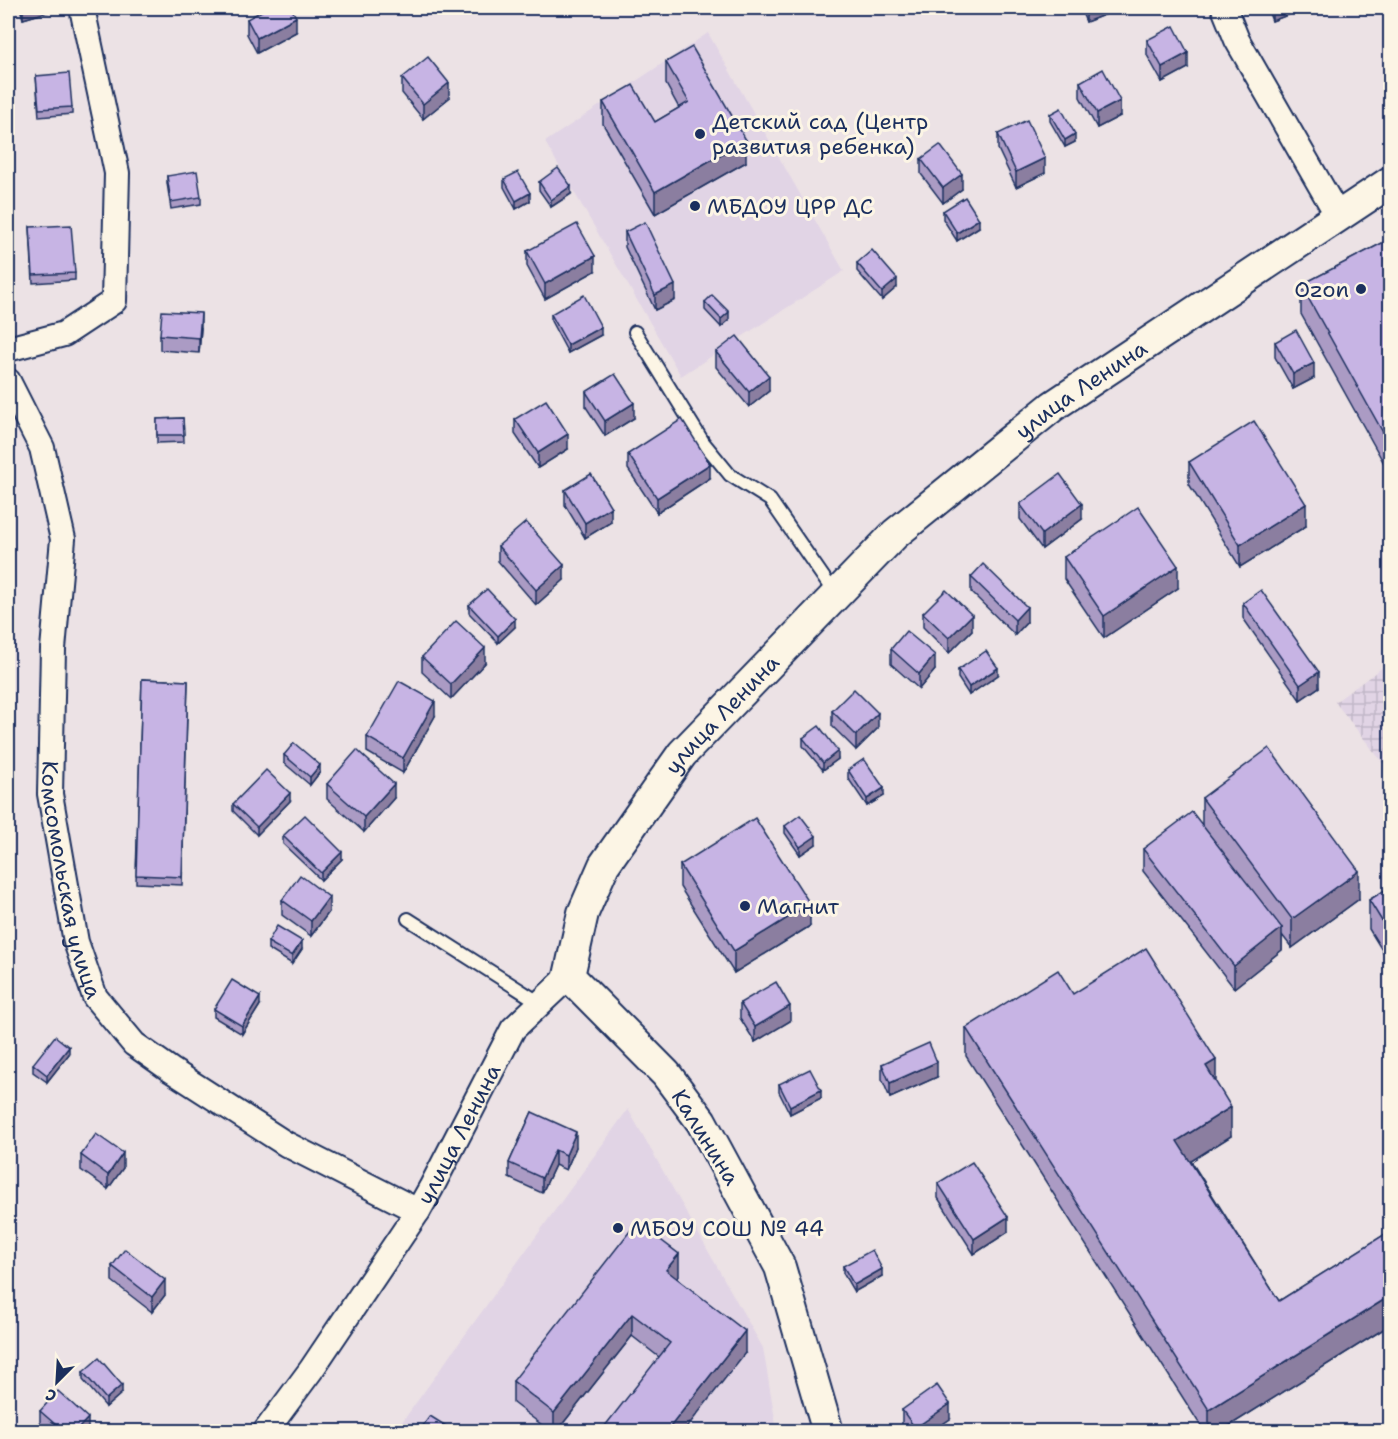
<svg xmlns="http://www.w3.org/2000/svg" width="1398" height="1439" font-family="'Shantell Sans',sans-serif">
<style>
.built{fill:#e1d4e5}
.industrial{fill:url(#industrial-grid)}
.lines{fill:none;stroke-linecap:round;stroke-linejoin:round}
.service-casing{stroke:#1b2f5e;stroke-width:16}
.minor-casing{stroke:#1b2f5e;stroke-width:28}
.tertiary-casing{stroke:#1b2f5e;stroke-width:34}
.service{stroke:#fcf5e5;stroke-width:12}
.minor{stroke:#fcf5e5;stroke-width:24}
.tertiary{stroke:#fcf5e5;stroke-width:30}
.wall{fill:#ab9bc4;stroke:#1b2f5e;stroke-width:1.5}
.shaded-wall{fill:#8b7ea0;stroke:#1b2f5e;stroke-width:1.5}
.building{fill:#c7b4e4;stroke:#1b2f5e;stroke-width:1.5}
.poi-dot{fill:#1b2f5e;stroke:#fcf5e5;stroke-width:2}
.labels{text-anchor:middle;stroke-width:6;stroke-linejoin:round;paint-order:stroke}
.poi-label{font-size:22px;fill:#1b2f5e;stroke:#fcf5e5;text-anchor:start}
.street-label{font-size:22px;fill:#1b2f5e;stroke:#fcf5e5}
</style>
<defs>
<pattern id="industrial-grid" width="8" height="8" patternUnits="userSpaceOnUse" patternTransform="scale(1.5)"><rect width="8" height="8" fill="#e1d4e5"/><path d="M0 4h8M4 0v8" fill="none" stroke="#c0b6c7"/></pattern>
</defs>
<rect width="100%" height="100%" fill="#ece2e5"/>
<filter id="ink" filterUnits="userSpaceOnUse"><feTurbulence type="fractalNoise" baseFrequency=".0167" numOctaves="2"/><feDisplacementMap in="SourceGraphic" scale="12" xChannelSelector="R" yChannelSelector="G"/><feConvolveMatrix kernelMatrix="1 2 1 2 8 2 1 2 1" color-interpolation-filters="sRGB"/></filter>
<g filter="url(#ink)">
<g class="built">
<polygon points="708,33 844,271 681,376 545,142"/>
<polygon points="628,1109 763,1348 777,1431 395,1432"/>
</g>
<polygon class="industrial" points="1390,662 1390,772 1335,702"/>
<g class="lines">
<defs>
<g id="service">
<polyline points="635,332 703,442 730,475 770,500 835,594"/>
<polyline points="408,919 540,1003"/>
</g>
<g id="minor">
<polyline points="1224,8 1237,40 1338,216"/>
<polyline points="8,349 64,334 114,301 117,173 82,8"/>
<path id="s1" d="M8,381L42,448L63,539L53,649L50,794L76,942L95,997L134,1044L171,1070L286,1144L418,1211"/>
<path id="s2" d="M265,1432L311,1370L418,1211L431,1188L513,1029L569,976"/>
</g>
<g id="tertiary">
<path id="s3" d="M828,1432L780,1267L701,1121L666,1074L569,976L583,913L604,865L682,754L895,534L1053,406L1390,182"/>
</g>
</defs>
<use href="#service" class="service-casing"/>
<use href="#minor" class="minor-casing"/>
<use href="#tertiary" class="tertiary-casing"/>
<use href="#service" class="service"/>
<use href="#minor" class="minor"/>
<use href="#tertiary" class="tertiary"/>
</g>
<g class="wall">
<polygon points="20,8 54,8 54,10 23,19"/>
<polygon points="1080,8 1109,8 1109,13 1086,22"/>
<polygon points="1267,8 1293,8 1293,13 1272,21"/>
<polygon points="247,19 296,32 257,53 247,34"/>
<polygon points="1147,40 1188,68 1162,82 1147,55"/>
<polygon points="666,62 746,162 655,214 603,124 603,102 655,122 679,108 666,84"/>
<polygon points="36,76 72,107 72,114 39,117"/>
<polygon points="402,78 449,98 423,119 402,93"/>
<polygon points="1080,82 1120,116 1097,128 1080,97"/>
<polygon points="1050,114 1075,142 1065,147 1050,121"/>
<polygon points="998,134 1045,173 1016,187 998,149"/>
<polygon points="921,159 962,189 943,203 921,174"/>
<polygon points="167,176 201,197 201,204 171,209 167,183"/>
<polygon points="504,179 530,201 516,209 504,187"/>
<polygon points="539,182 571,194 551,207 539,190"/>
<polygon points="8,190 10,223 10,231 8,231"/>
<polygon points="943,211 979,227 957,241 943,219"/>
<polygon points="30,227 75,273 75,280 33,283"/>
<polygon points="625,232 675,300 655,310 625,247"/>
<polygon points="1390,239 1390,462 1385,465 1301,314 1301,285"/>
<polygon points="527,251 595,271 545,299 527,266"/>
<polygon points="857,263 897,287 882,300 857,271"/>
<polygon points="705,302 729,320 721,327 705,310"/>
<polygon points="551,314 601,335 568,353 551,321"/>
<polygon points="201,328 199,353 160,350 160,335"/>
<polygon points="1275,342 1314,378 1293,389 1275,357"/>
<polygon points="716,352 769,391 749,407 716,367"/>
<polygon points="586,392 634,418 605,436 586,407"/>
<polygon points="183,418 184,442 157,443 157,419"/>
<polygon points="515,419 568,449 538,468 515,434"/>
<polygon points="628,454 710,478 657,513 628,469"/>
<polygon points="1189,462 1306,526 1240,567 1189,484"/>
<polygon points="565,490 611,522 585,538 565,505"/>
<polygon points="1020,504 1082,519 1042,549 1020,519"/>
<polygon points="498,546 564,580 536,605 498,561"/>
<polygon points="1064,557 1178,588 1104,638 1064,579"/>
<polygon points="971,577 1027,622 1015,635 971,592"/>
<polygon points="1243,603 1319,687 1300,700 1243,618"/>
<polygon points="469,605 515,627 498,643 469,613"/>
<polygon points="923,613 972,630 949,653 923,627"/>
<polygon points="891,649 935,670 919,689 891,664"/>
<polygon points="422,657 485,663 451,699 422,672"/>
<polygon points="958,670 998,675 969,695 958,678"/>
<polygon points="142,679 188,681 182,885 136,883"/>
<polygon points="832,711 878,728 856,750 832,726"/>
<polygon points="435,716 403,773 367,752 367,737"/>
<polygon points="803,738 838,759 823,770 803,746"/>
<polygon points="284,755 320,772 310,785 284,763"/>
<polygon points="848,770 884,796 867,806 848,778"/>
<polygon points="327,784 394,798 364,832 327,799"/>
<polygon points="1202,798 1359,899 1292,948 1282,935 1282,950 1234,988 1143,871 1143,849 1202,824"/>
<polygon points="290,801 257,835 233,811 233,804"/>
<polygon points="785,826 816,844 800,855 785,833"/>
<polygon points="283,836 342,859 321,880 283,844"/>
<polygon points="680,865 810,926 734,973 680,887"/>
<polygon points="1390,887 1390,963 1369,929 1369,900"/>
<polygon points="282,900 329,912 311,936 282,915"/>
<polygon points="268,942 302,949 292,964 268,949"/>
<polygon points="740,1003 790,1021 755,1042 740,1018"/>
<polygon points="260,1005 242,1034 214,1017 214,1009"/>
<polygon points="966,1028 1216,1084 1231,1136 1191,1161 1279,1301 1390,1231 1390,1325 1221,1431 1204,1431 966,1056"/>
<polygon points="69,1054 47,1082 33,1072 33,1064"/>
<polygon points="882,1064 937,1077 890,1098 882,1079"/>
<polygon points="779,1084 821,1098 790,1114 779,1092"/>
<polygon points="532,1112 576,1147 566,1170 555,1165 542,1193 509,1178 509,1163"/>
<polygon points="81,1155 123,1168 108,1189 81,1170"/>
<polygon points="938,1183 1008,1232 974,1254 938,1198"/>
<polygon points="112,1266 165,1295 152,1312 112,1281"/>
<polygon points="843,1266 882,1276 854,1292 843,1273"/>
<polygon points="679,1276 677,1278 745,1353 659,1357 632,1336 557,1431 550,1431 513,1403 513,1381"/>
<polygon points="83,1372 122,1393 106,1407 83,1380"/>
<polygon points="902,1410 950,1419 932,1431 907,1431 902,1425"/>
<polygon points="40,1411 88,1431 46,1431 40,1426"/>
</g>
<g class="shaded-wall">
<polygon points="23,8 54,8 54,10 23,19"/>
<polygon points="1086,8 1109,8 1109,13 1086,22"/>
<polygon points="1272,8 1293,8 1293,13 1272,21"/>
<polygon points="296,17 296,32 257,53 257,38"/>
<polygon points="1188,53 1188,68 1162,82 1162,67"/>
<polygon points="449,83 449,98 423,119 423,104"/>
<polygon points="1120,101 1120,116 1097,128 1097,113"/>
<polygon points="1075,134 1075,142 1065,147 1065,140"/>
<polygon points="746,140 746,162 655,214 655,192"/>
<polygon points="1045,158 1045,173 1016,187 1016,172"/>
<polygon points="962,174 962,189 943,203 943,188"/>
<polygon points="571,186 571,194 551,207 551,200"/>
<polygon points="530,193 530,201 516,209 516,201"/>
<polygon points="979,219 979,227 957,241 957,233"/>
<polygon points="595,256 595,271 545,299 545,284"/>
<polygon points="897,279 897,287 882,300 882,292"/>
<polygon points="675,285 675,300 655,310 655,295"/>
<polygon points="729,312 729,320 721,327 721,319"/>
<polygon points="201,313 201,328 199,353 199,338"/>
<polygon points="601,327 601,335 568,353 568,345"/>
<polygon points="1314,363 1314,378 1293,389 1293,374"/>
<polygon points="769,376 769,391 749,407 749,392"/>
<polygon points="634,403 634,418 605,436 605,421"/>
<polygon points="1390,433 1390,462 1385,465 1385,436"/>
<polygon points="568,434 568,449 538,468 538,453"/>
<polygon points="710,464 710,478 657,513 657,498"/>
<polygon points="1082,504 1082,519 1042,549 1042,534"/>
<polygon points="1306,504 1306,526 1240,567 1240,545"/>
<polygon points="611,507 611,522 585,538 585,523"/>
<polygon points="564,565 564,580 536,605 536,590"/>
<polygon points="1178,566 1178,588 1104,638 1104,616"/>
<polygon points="1027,607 1027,622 1015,635 1015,620"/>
<polygon points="972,615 972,630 949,653 949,638"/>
<polygon points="515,619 515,627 498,643 498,636"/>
<polygon points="485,648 485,663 451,699 451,684"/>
<polygon points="935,655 935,670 919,689 919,674"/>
<polygon points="998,668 998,675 969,695 969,687"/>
<polygon points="1319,672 1319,687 1300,700 1300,685"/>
<polygon points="435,701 435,716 403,773 403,758"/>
<polygon points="878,713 878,728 856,750 856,735"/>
<polygon points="838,751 838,759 823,770 823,763"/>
<polygon points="320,765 320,772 310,785 310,777"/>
<polygon points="394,784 394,798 364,832 364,817"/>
<polygon points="884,788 884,796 867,806 867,799"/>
<polygon points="290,793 290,801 257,835 257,827"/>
<polygon points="816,836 816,844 800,855 800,847"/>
<polygon points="342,852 342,859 321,880 321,873"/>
<polygon points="1359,871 1359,899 1292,948 1292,919"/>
<polygon points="329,897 329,912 311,936 311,921"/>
<polygon points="810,904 810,926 734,973 734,951"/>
<polygon points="1282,928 1282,950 1234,988 1234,966"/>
<polygon points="302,941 302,949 292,964 292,956"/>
<polygon points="260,997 260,1005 242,1034 242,1026"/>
<polygon points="790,1006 790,1021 755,1042 755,1027"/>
<polygon points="69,1047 69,1054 47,1082 47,1075"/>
<polygon points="1216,1060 1216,1089 1206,1066"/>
<polygon points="937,1062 937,1077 890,1098 890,1083"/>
<polygon points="821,1090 821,1098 790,1114 790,1106"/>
<polygon points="1231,1107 1231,1136 1177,1170 1177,1141"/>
<polygon points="576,1132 576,1147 566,1170 566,1155"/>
<polygon points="555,1150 555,1165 542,1193 542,1178"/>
<polygon points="123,1153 123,1168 108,1189 108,1175"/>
<polygon points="1008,1217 1008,1232 974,1254 974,1239"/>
<polygon points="679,1254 679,1276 666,1292 666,1270"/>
<polygon points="882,1269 882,1276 854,1292 854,1285"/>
<polygon points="165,1280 165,1295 152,1312 152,1297"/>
<polygon points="1390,1296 1390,1325 1221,1431 1209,1431 1209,1410"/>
<polygon points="632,1314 632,1336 557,1431 554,1431 554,1413"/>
<polygon points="745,1331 745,1353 684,1431 667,1431"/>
<polygon points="122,1385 122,1393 106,1407 106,1399"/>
<polygon points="950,1404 950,1419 932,1431 915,1431 915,1428"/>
<polygon points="88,1418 88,1431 76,1431"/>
</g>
<g class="building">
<polygon points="267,8 291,8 296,17 257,38 247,19"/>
<polygon points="1174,26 1188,53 1162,67 1147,40"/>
<polygon points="692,47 746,140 655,192 603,102 633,85 655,122 689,102 666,62"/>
<polygon points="428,57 449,83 423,104 402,78"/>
<polygon points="1103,69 1120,101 1097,113 1080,82"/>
<polygon points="69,73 72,107 39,109 36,76"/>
<polygon points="1061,108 1075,134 1065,140 1050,114"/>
<polygon points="1027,120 1045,158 1016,172 998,134"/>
<polygon points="940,145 962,174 943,188 921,159"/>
<polygon points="558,168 571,186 551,200 539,182"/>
<polygon points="197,171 201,197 171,202 167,176"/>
<polygon points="518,172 530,193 516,201 504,179"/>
<polygon points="8,190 10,223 8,224"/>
<polygon points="965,197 979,219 957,233 943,211"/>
<polygon points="645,222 675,285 655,295 625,232"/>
<polygon points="577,224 595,256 545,284 527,251"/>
<polygon points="71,225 75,273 33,275 30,227"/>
<polygon points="1390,239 1390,433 1385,436 1301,285"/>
<polygon points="872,250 897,279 882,292 857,263"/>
<polygon points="584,295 601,327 568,345 551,314"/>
<polygon points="712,295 729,312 721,319 705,302"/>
<polygon points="162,311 201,313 199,338 160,335"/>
<polygon points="1296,330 1314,363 1293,374 1275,342"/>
<polygon points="737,336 769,376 749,392 716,352"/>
<polygon points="615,374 634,403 605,421 586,392"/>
<polygon points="546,400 568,434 538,453 515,419"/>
<polygon points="183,418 184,435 157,435 157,419"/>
<polygon points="682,419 710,464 657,498 628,454"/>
<polygon points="1254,421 1306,504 1240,545 1189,462"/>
<polygon points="591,474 611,507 585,523 565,490"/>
<polygon points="1060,474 1082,504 1042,534 1020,504"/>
<polygon points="1138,507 1178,566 1104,616 1064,557"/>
<polygon points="526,522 564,565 536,590 498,546"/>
<polygon points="983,564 1027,607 1015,620 971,577"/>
<polygon points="487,589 515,619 498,636 469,605"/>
<polygon points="946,590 972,615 949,638 923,613"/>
<polygon points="1261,590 1319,672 1300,685 1243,603"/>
<polygon points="456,621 485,648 451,684 422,657"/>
<polygon points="906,631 935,655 919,674 891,649"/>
<polygon points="986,651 998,668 969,687 958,670"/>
<polygon points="142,679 188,681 182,877 136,875"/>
<polygon points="399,681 435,701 403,758 367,737"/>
<polygon points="854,689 878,713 856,735 832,711"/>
<polygon points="819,726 838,751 823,763 803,738"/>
<polygon points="294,743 320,765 310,777 284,755"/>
<polygon points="1269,748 1359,871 1292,919 1202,798"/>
<polygon points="357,750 394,784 364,817 327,784"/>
<polygon points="864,759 884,788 867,799 848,770"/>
<polygon points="266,770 290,793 257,827 233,804"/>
<polygon points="1192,812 1282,928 1234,966 1143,849"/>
<polygon points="305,815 342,852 321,873 283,836"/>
<polygon points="800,815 816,836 800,847 785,826"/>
<polygon points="755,818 810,904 734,951 680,865"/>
<polygon points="300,875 329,897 311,921 282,900"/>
<polygon points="1390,887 1390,934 1369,900"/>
<polygon points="277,926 302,941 292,956 268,942"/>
<polygon points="1146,948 1216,1060 1206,1066 1231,1107 1177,1141 1279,1301 1390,1231 1390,1296 1209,1410 966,1028 1058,970 1073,994"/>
<polygon points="232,980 260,997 242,1026 214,1009"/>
<polygon points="776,982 790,1006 755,1027 740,1003"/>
<polygon points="55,1036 69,1047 47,1075 33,1064"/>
<polygon points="929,1043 937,1062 890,1083 882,1064"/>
<polygon points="810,1069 821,1090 790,1106 779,1084"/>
<polygon points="532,1112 576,1132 566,1155 555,1150 542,1178 509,1163"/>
<polygon points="96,1134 123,1153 108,1175 81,1155"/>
<polygon points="972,1162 1008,1217 974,1239 938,1183"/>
<polygon points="637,1222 679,1254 666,1270 745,1331 667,1431 601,1431 670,1343 632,1314 554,1413 513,1381"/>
<polygon points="125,1249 165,1280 152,1297 112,1266"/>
<polygon points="872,1250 882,1269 854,1285 843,1266"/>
<polygon points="99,1358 122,1385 106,1399 83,1372"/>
<polygon points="937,1385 950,1404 915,1428 902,1410"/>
<polygon points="58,1391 88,1418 76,1431 63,1431 40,1411"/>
<polygon points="430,1416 454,1431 419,1431"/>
</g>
</g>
<g class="poi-dot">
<circle cx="700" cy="134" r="6"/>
<circle cx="695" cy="206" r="6"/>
<circle cx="1361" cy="289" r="6"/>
<circle cx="745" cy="906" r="6"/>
<circle cx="618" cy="1228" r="6"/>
</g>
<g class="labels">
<g class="poi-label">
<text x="712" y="129">Детский сад (Центр<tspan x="712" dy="25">развития ребенка)</tspan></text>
<text x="707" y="214">МБДОУ ЦРР ДС</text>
<text x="1349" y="297" text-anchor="end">Ozon</text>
<text x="757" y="914">Магнит</text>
<text x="630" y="1236">МБОУ СОШ № 44</text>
</g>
<g class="street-label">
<text dy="8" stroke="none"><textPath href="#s3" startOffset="1329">улица Ленина</textPath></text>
<text dy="8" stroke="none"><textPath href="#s3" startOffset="843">улица Ленина</textPath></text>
<text dy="8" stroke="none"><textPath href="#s1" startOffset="512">Комсомольская улица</textPath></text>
<text dy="8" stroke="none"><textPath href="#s2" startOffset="356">улица Ленина</textPath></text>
<text transform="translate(706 1137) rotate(58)" y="8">Калинина</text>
</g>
</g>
<rect width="1398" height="1439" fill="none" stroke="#fcf5e5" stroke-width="30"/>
<rect x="15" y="15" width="1368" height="1409" fill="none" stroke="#1b2f5e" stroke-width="2" filter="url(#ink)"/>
<g transform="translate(57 1382) rotate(204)" stroke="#fcf5e5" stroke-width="4.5" paint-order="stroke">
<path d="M0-4.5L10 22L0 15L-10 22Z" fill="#1b2f5e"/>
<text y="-9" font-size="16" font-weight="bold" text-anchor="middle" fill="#1b2f5e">С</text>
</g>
</svg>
